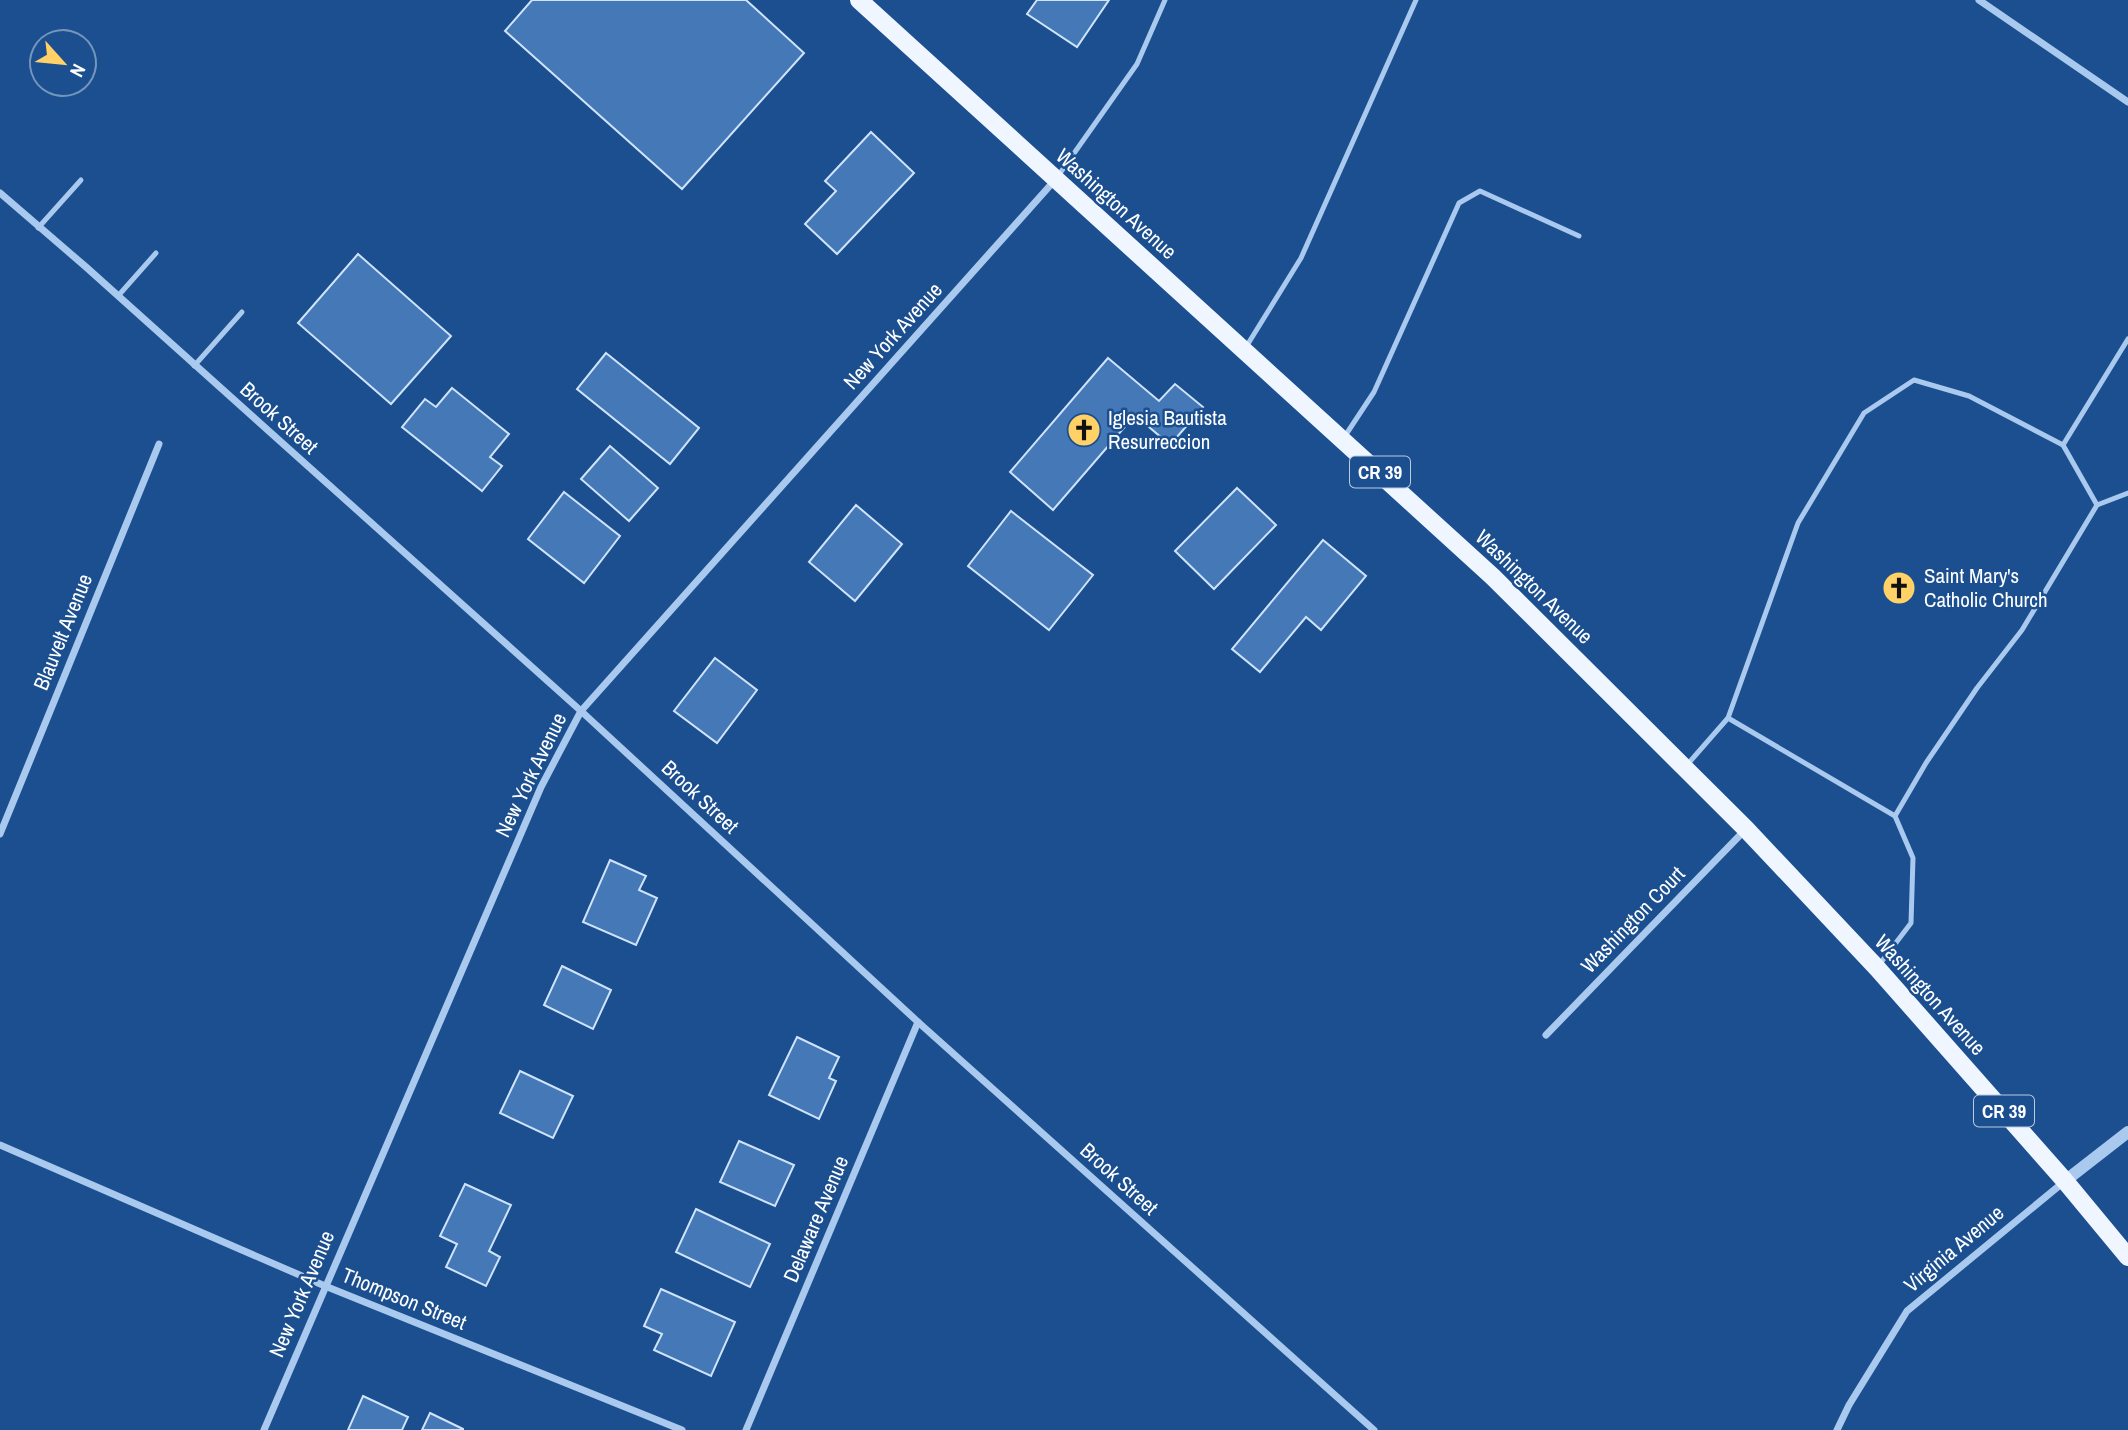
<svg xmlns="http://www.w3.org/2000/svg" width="2128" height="1430" font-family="'Archivo Narrow',sans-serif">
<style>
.building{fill:#4478b7;stroke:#cfe3fa;stroke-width:2}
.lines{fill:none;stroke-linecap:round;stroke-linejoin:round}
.service{stroke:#a9c9ee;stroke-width:5}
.minor{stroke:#a9c9ee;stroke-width:7}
.tertiary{stroke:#a9c9ee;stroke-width:12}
.primary{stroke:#f0f6ff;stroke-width:18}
.labels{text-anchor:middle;stroke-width:5;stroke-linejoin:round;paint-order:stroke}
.shield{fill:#1b4f8f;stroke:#bbcadd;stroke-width:2}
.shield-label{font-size:19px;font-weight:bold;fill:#fff}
.street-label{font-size:21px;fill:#fff;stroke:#1b4f8f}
.poi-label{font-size:21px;fill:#fff;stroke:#1b4f8f;text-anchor:start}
</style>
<rect width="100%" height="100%" fill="#1b4f8f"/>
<g class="building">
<polygon points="532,0 746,0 804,53 682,189 505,31"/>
<polygon points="1037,0 1109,0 1077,47 1027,14"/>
<polygon points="871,132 914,173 837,254 805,224 836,191 825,181"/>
<polygon points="358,254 451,336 391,404 298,323"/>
<polygon points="606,353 699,428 670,464 577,389"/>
<polygon points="1108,358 1159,401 1175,384 1203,407 1170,445 1135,415 1053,510 1010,472"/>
<polygon points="452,388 509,434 490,457 502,466 482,491 402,427 425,399 436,407"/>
<polygon points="610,446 658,488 629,521 581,479"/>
<polygon points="1237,488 1276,525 1214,589 1175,551"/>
<polygon points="564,492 620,536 584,583 528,539"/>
<polygon points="856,505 902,544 855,601 809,562"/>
<polygon points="1011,511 1093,575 1049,630 968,566"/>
<polygon points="1323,540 1366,576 1321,630 1306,617 1260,672 1232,649"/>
<polygon points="715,658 757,690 717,743 674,711"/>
<polygon points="610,860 646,876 639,890 657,898 636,945 583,922"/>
<polygon points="562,966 611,990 593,1029 544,1005"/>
<polygon points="797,1037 839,1057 829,1078 836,1081 819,1119 769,1095"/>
<polygon points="520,1071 573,1096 553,1138 500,1113"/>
<polygon points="739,1141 794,1165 775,1206 720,1182"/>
<polygon points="465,1184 511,1205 489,1251 500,1257 486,1286 446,1267 457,1244 440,1236"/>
<polygon points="696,1209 770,1244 750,1287 676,1252"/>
<polygon points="661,1289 735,1322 711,1376 654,1350 662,1334 644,1326"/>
<polygon points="363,1396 408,1417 402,1430 348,1430"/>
<polygon points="430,1413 463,1429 463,1430 422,1430"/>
</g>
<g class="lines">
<g class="service">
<polyline points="1058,176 1137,64 1165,0"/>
<polyline points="38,228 81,180"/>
<polyline points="118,296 156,253"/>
<polyline points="1246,347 1301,258 1416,0"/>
<polyline points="194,366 242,312"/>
<polyline points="1345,436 1374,392 1459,203 1480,191 1579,236"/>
<polyline points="2063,445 2128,339"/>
<polyline points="2097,505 2128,493"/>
<polyline points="1728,718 1895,816 1913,858 1911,923 1879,965"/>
<polyline points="1687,765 1728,718 1798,523 1864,413 1914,380 1969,396 2063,445 2097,505 2022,630 1977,688 1926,763 1895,816"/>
</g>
<g class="minor">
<polyline points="1979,0 2128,102"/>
<polyline points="0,193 86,267 581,711 918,1022 1374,1430"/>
<polyline points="0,834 159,444"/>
<polyline points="1546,1035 1745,830"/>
<polyline points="0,1145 325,1286 682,1430"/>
<polyline points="264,1430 541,787 581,711 1055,180"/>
<polyline points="746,1430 918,1022"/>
<polyline points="1837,1430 1849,1405 1907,1311 2065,1181"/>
</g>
<polyline class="tertiary" points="2065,1181 2128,1132"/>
<polyline class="primary" points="859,0 1493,577 1746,829 1877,968 2065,1181 2128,1257"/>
</g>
<defs>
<symbol id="church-disc" viewBox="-11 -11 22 22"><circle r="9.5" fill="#ffd166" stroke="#1b4f8f"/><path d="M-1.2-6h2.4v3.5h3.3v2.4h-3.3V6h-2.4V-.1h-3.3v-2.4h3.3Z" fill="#111"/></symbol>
</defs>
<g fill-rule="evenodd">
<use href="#church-disc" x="1065" y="411" width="38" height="38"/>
<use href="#church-disc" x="1880" y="569" width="38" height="38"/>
</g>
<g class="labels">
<g class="shield">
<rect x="1350" y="456.5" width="60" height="31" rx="5"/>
<rect x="1974" y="1095.5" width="60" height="31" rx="5"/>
</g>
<g class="shield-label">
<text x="1380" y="479">CR 39</text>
<text x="2004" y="1118">CR 39</text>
</g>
<g class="street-label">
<text transform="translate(1116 204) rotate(42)" y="7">Washington Avenue</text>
<text transform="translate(893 336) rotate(-48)" y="7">New York Avenue</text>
<text transform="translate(279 418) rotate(42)" y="7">Brook Street</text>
<text transform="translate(1534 587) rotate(44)" y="7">Washington Avenue</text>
<text transform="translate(63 632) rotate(-68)" y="7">Blauvelt Avenue</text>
<text transform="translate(531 775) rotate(-64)" y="7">New York Avenue</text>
<text transform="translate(700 797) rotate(43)" y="7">Brook Street</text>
<text transform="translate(1633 920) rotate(-46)" y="7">Washington Court</text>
<text transform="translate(1930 995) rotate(48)" y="7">Washington Avenue</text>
<text transform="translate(1119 1179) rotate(42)" y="7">Brook Street</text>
<text transform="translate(816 1219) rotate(-67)" y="7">Delaware Avenue</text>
<text transform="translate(1954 1249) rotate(-40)" y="7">Virginia Avenue</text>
<text transform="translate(302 1294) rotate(-67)" y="7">New York Avenue</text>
<text transform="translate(404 1299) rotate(22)" y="7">Thompson Street</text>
</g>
<g class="poi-label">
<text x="1108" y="425">Iglesia Bautista<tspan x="1108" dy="24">Resurreccion</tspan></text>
<text x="1924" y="583">Saint Mary's<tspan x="1924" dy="24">Catholic Church</tspan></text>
</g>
</g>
<g transform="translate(63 63) rotate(117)"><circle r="33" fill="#1b4f8f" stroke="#7695bc" stroke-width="2"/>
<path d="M0-5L12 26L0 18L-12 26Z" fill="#ffd166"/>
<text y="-10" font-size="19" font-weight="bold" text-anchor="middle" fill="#ffffff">N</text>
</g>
</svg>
